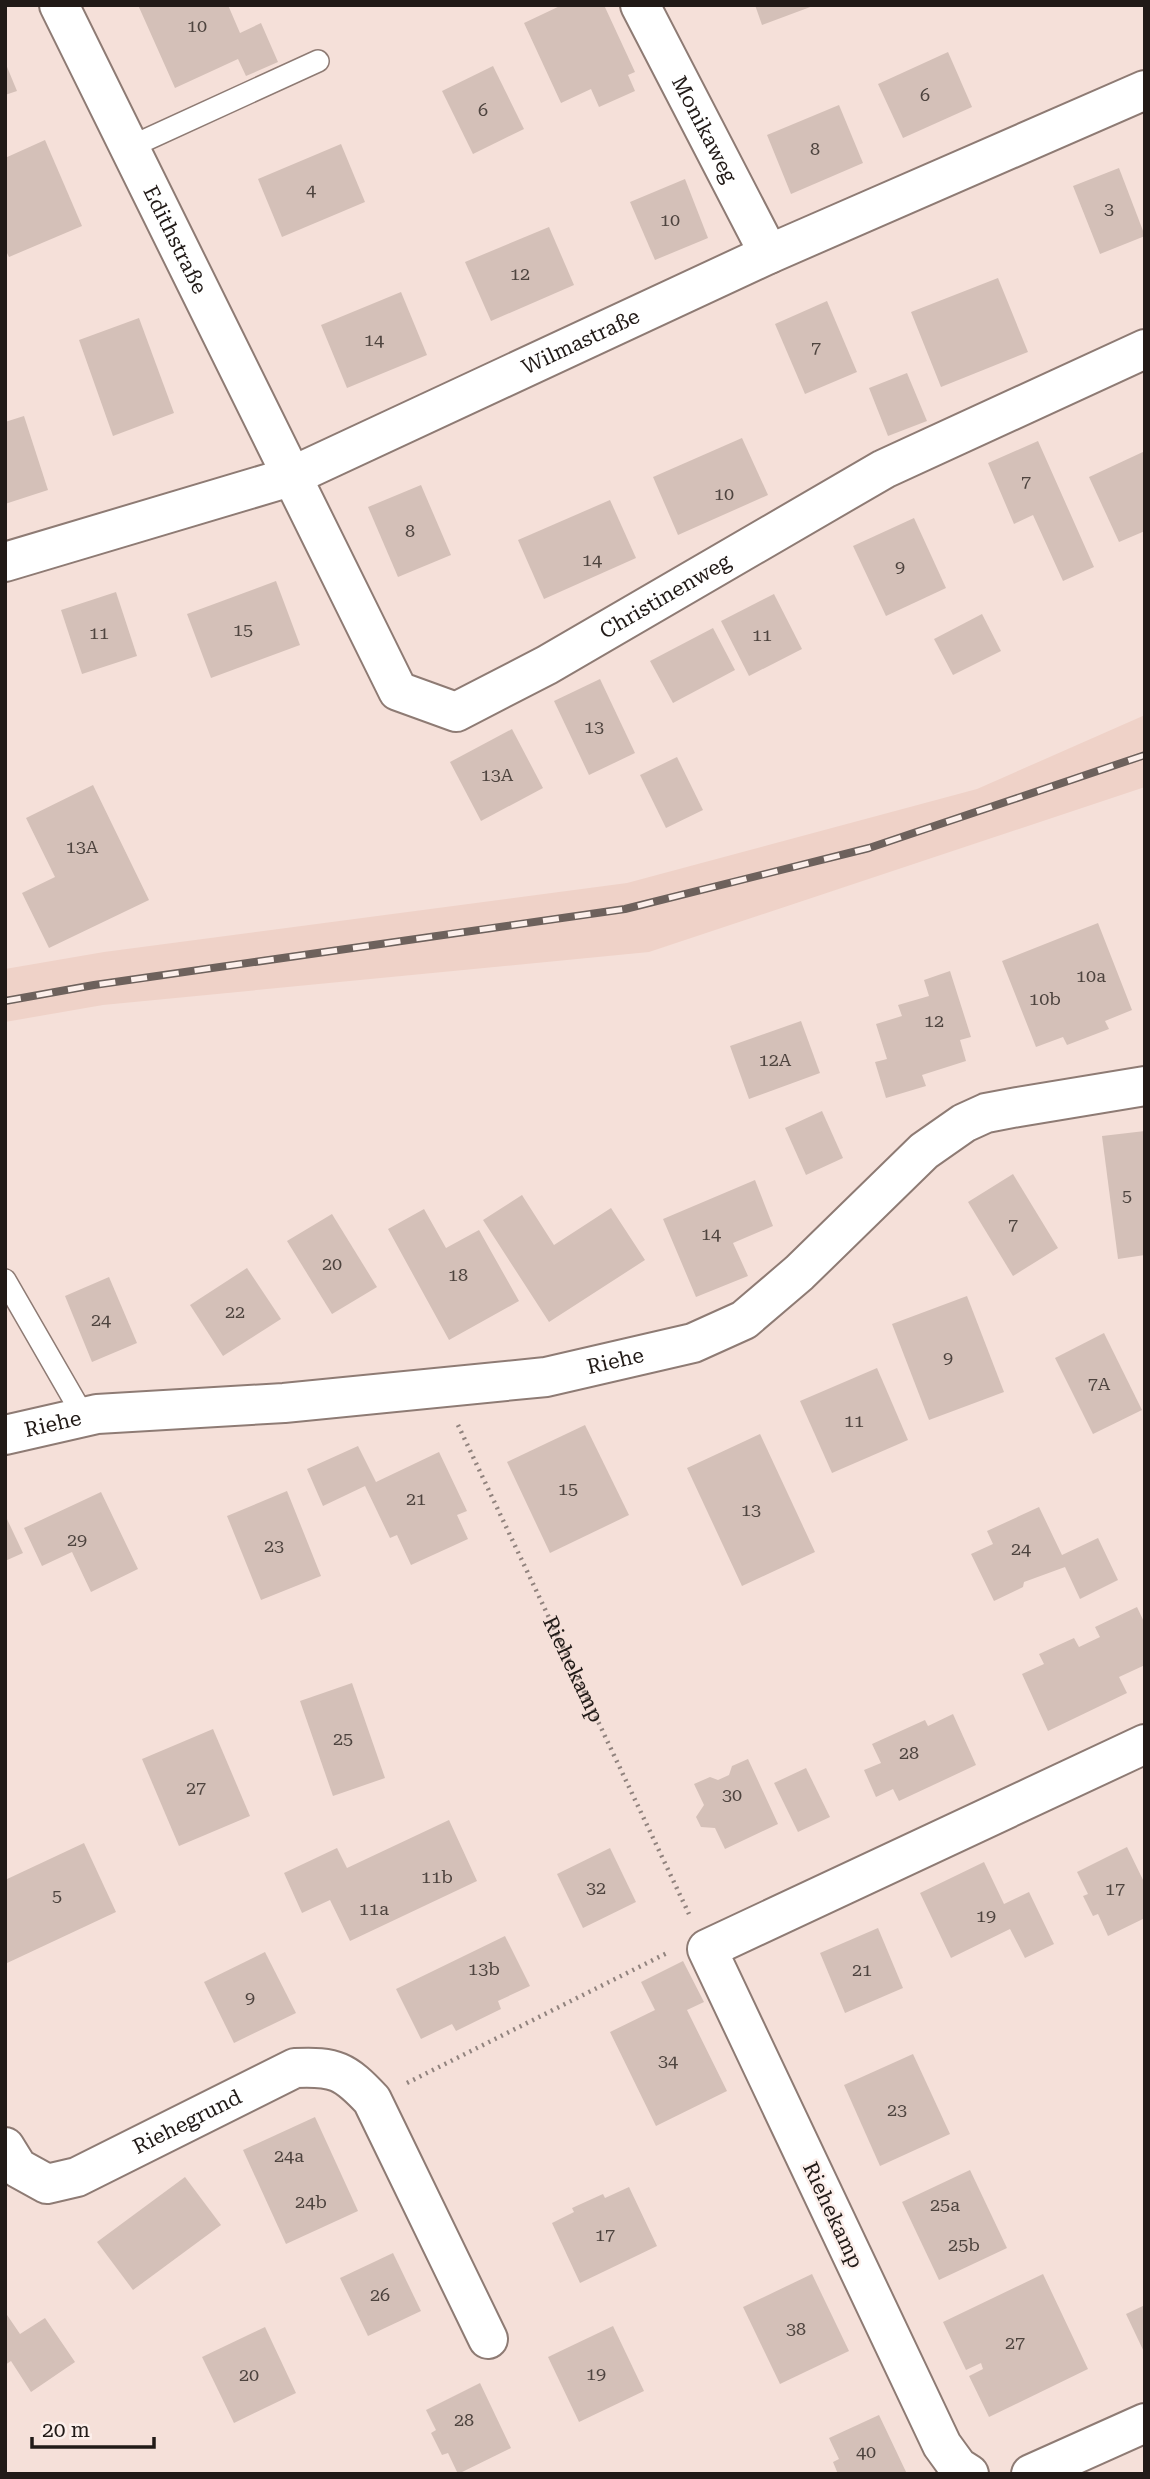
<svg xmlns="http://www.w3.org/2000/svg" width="1150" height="2479" font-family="'Roboto Serif',serif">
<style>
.built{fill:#efd2c8}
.building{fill:#d4c0b8}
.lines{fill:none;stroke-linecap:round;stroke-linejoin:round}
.lane-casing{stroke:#8e7b74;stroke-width:24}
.street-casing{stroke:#8e7b74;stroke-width:42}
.path{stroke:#91837e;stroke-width:4.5;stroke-dasharray:2 5;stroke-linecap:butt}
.lane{stroke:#fff;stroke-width:21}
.street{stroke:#fff;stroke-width:38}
.rail-casing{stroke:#6d615c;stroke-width:8}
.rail{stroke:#fcefeb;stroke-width:5;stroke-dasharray:16;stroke-linecap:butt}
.labels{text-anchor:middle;stroke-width:5;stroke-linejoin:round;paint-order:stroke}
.number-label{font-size:18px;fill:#4e443f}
.street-label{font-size:21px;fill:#211a17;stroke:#fcefeb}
</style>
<rect width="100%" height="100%" fill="#f5e0d9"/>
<polygon class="built" points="1145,715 1145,787 649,952 103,1005 5,1022 5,969 104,952 627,883 977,789"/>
<g class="building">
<polygon points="138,5 228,5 240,33 261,23 278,62 246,76 238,59 175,88"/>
<polygon points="562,5 604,5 635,72 628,75 635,91 599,107 591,89 561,103 524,23"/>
<polygon points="755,5 813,5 813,6 762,25"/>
<polygon points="948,52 972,107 903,138 878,84"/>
<polygon points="5,62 17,91 5,95"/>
<polygon points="493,66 524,129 473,154 442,91"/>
<polygon points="839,105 863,163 791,194 767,135"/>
<polygon points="45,140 82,226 9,257 5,249 5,158"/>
<polygon points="341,144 365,202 282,237 258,179"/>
<polygon points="1119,168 1145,236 1100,254 1073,186"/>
<polygon points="685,179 708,238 655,260 630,202"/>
<polygon points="549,227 574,285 491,321 465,262"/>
<polygon points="998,278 1028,352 941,387 911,312"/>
<polygon points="401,292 427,355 347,388 321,325"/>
<polygon points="827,301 857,372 805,394 775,324"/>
<polygon points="139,318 174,413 113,436 79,340"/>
<polygon points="907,373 927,421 888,436 869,388"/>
<polygon points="24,416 48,490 5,504 5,422"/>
<polygon points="742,438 768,495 678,535 653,477"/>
<polygon points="1038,441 1094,567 1063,581 1033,515 1014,524 988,463"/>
<polygon points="1145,451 1145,531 1119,542 1089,477"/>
<polygon points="421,485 451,555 398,577 368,507"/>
<polygon points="610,500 636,558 544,599 518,540"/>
<polygon points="914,518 946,588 886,616 853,546"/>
<polygon points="276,581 300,645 211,678 187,614"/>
<polygon points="116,592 137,656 82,674 61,610"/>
<polygon points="774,594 802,649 749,676 721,621"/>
<polygon points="982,614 1001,651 953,675 934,639"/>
<polygon points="713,628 735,670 673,703 650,661"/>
<polygon points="600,679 635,753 589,775 554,701"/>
<polygon points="512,729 543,788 481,821 450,762"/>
<polygon points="677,757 703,810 666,828 640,775"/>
<polygon points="93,785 149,900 49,948 22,893 55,877 26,818"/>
<polygon points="1098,923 1132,1010 1105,1021 1109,1029 1067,1045 1063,1037 1036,1047 1002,961"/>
<polygon points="950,971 971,1037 960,1040 966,1061 922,1075 926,1086 886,1098 875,1062 887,1059 876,1024 902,1016 898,1005 929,996 924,980"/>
<polygon points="801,1021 820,1073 749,1099 730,1046"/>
<polygon points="822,1111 843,1158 806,1175 785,1128"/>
<polygon points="1145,1131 1145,1255 1118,1259 1102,1136"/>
<polygon points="1013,1174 1058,1248 1013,1276 968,1202"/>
<polygon points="755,1180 773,1226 733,1243 748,1276 696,1297 663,1219"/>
<polygon points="522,1195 554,1245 611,1208 645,1260 549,1322 483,1220"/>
<polygon points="424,1209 446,1248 479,1230 519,1301 449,1340 388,1229"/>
<polygon points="332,1214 377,1287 332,1314 287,1241"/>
<polygon points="247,1268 281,1319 223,1356 190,1305"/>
<polygon points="109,1277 137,1343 92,1362 65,1296"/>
<polygon points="967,1296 1004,1392 929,1420 892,1324"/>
<polygon points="1104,1333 1142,1410 1093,1434 1055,1358"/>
<polygon points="877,1368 908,1440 832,1473 800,1401"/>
<polygon points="585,1425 629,1515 550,1553 507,1462"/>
<polygon points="760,1434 815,1552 742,1586 687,1468"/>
<polygon points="358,1446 376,1482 439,1452 467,1511 457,1515 468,1539 411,1565 397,1535 390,1538 365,1486 323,1506 307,1469"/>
<polygon points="287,1491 321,1576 261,1600 227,1516"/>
<polygon points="101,1492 138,1569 91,1592 72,1552 42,1566 24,1528"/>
<polygon points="1039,1507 1062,1555 1098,1538 1118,1580 1080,1599 1065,1567 1024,1582 1023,1587 994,1601 971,1554 993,1544 987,1531"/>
<polygon points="7,1519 23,1553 5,1561 5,1520"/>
<polygon points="1137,1607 1145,1624 1145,1665 1119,1677 1127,1693 1048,1731 1022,1674 1044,1664 1039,1654 1074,1638 1079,1647 1100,1637 1095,1627"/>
<polygon points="352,1683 385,1778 333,1796 300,1701"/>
<polygon points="953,1714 976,1765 899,1801 893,1789 876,1797 864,1770 881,1763 872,1744 925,1720 928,1726"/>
<polygon points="213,1729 250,1816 179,1846 142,1759"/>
<polygon points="748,1759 778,1824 725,1849 715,1828 701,1827 696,1817 704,1805 694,1784 710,1777 718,1780 729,1775 732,1766"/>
<polygon points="806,1768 830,1817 798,1832 774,1783"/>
<polygon points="449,1820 477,1881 350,1941 330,1900 302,1913 284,1873 337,1848 347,1868"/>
<polygon points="84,1843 116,1912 5,1964 5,1880"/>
<polygon points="1127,1847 1145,1884 1145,1918 1108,1936 1098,1914 1093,1916 1083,1896 1088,1894 1077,1872"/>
<polygon points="610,1848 636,1902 583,1928 557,1874"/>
<polygon points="984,1862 1004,1904 1029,1892 1054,1944 1025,1958 1010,1929 951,1958 920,1893"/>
<polygon points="878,1928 903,1988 845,2013 820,1953"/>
<polygon points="505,1936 530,1986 498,2001 501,2009 456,2031 452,2024 421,2039 396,1989"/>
<polygon points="265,1952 296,2013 234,2043 204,1982"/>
<polygon points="683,1961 704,2002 687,2010 727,2091 656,2126 610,2032 655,2010 641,1982"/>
<polygon points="913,2054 950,2134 880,2166 844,2085"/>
<polygon points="315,2117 358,2211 286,2244 243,2150"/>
<polygon points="970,2170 1007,2248 939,2280 902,2202"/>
<polygon points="185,2177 221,2225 133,2290 97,2242"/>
<polygon points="629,2187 657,2246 580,2283 552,2223 574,2212 572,2208 603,2194 605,2198"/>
<polygon points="393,2253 421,2311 368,2336 340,2278"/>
<polygon points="812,2274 849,2351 780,2384 743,2307"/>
<polygon points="1043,2274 1088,2369 989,2417 969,2376 983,2369 981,2363 966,2370 943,2322"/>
<polygon points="1145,2305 1145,2354 1126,2314"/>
<polygon points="5,2312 20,2334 45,2318 75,2362 31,2392 11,2361 5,2365"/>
<polygon points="613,2326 644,2391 579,2422 548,2357"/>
<polygon points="265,2327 296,2393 234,2423 202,2357"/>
<polygon points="480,2383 511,2448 458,2474 448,2453 442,2455 431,2433 436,2430 426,2410"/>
<polygon points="879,2415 907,2474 838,2474 833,2462 839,2459 829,2438"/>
</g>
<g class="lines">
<defs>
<g id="lane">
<polyline points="128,148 318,61"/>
<polyline points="5,1280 84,1417"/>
</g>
<g id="street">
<path id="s2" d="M59,5L398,691L456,712L547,665L884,469L1145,349"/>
<path id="s3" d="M640,5L769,254"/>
<path id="s4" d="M5,562L290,477L769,254L1145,90"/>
<path id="s5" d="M5,1435L97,1414L284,1403L546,1377L693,1343L744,1320L799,1273L924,1151L964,1123L986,1113L1018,1107L1145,1086"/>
<path id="s6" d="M5,2147L18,2168L47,2184L77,2177L295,2068C335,2066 345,2071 372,2100L488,2339"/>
<polyline points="969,2474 958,2467 942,2445 707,1949 1145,1744"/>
<polyline points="1031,2474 1145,2423"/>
</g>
</defs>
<use href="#lane" class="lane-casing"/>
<use href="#street" class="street-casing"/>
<g class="path">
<path id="s1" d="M458,1425L689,1914"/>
<polyline points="407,2083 669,1952"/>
</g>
<use href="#lane" class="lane"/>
<use href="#street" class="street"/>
<defs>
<polyline id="rail" points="5,1001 94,985 625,909 869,848 1145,755"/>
</defs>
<use href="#rail" class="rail-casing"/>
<use href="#rail" class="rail"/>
</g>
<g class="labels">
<g class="number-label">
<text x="197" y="32">10</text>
<text x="925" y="101">6</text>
<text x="483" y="116">6</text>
<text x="815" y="155">8</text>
<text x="311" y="196">4</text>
<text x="1109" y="215">3</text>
<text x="670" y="226">10</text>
<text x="520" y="280">12</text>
<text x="374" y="346">14</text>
<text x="816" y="354">7</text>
<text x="1026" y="488">7</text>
<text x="724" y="500">10</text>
<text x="410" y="537">8</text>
<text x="592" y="566">14</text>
<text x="900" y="573">9</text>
<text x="243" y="636">15</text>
<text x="99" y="639">11</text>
<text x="762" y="641">11</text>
<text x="594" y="733">13</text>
<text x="497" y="781">13A</text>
<text x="82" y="853">13A</text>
<text x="1091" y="982">10a</text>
<text x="1045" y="1005">10b</text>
<text x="934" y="1027">12</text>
<text x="775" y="1066">12A</text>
<text x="1127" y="1202">5</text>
<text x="1013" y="1231">7</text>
<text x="711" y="1240">14</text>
<text x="332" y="1270">20</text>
<text x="458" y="1281">18</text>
<text x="235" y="1318">22</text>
<text x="101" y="1326">24</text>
<text x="948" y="1364">9</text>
<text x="1099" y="1390">7A</text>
<text x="854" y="1427">11</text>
<text x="568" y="1495">15</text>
<text x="416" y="1505">21</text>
<text x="751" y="1516">13</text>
<text x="77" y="1546">29</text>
<text x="274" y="1552">23</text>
<text x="1021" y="1555">24</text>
<text x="343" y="1745">25</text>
<text x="909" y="1759">28</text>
<text x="196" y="1794">27</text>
<text x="732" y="1801">30</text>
<text x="437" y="1883">11b</text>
<text x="596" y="1894">32</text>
<text x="1115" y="1895">17</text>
<text x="57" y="1902">5</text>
<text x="374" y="1915">11a</text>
<text x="986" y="1922">19</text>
<text x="484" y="1975">13b</text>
<text x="862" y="1976">21</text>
<text x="250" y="2004">9</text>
<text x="668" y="2067">34</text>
<text x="897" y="2116">23</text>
<text x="289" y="2162">24a</text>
<text x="311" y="2208">24b</text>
<text x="945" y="2211">25a</text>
<text x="605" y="2241">17</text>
<text x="964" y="2251">25b</text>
<text x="380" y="2301">26</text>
<text x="796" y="2335">38</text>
<text x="1015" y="2349">27</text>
<text x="596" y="2380">19</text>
<text x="249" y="2381">20</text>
<text x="464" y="2426">28</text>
<text x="866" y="2458">40</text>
</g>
<g class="street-label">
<text dy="7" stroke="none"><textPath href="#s3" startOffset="140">Monikaweg</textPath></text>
<text dy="7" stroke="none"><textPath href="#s2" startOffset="262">Edithstraße</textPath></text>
<text dy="7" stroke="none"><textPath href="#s4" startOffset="618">Wilmastraße</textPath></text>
<text dy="7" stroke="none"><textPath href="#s2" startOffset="1066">Christinenweg</textPath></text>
<text dy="7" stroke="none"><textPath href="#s5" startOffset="616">Riehe</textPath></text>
<text dy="7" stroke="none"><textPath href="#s5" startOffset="49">Riehe</textPath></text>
<text dy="7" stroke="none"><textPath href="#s1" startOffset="270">Riehekamp</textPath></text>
<text dy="7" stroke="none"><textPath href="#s6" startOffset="212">Riehegrund</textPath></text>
<text transform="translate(833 2215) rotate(65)" y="7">Riehekamp</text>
</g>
</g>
<rect width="1150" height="2479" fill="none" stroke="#211a17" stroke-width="14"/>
<path d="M32 2437v10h122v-10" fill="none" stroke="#211a17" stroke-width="3.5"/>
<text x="42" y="2437" font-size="21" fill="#211a17" stroke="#fcefeb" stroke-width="5" paint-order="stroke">20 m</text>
</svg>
